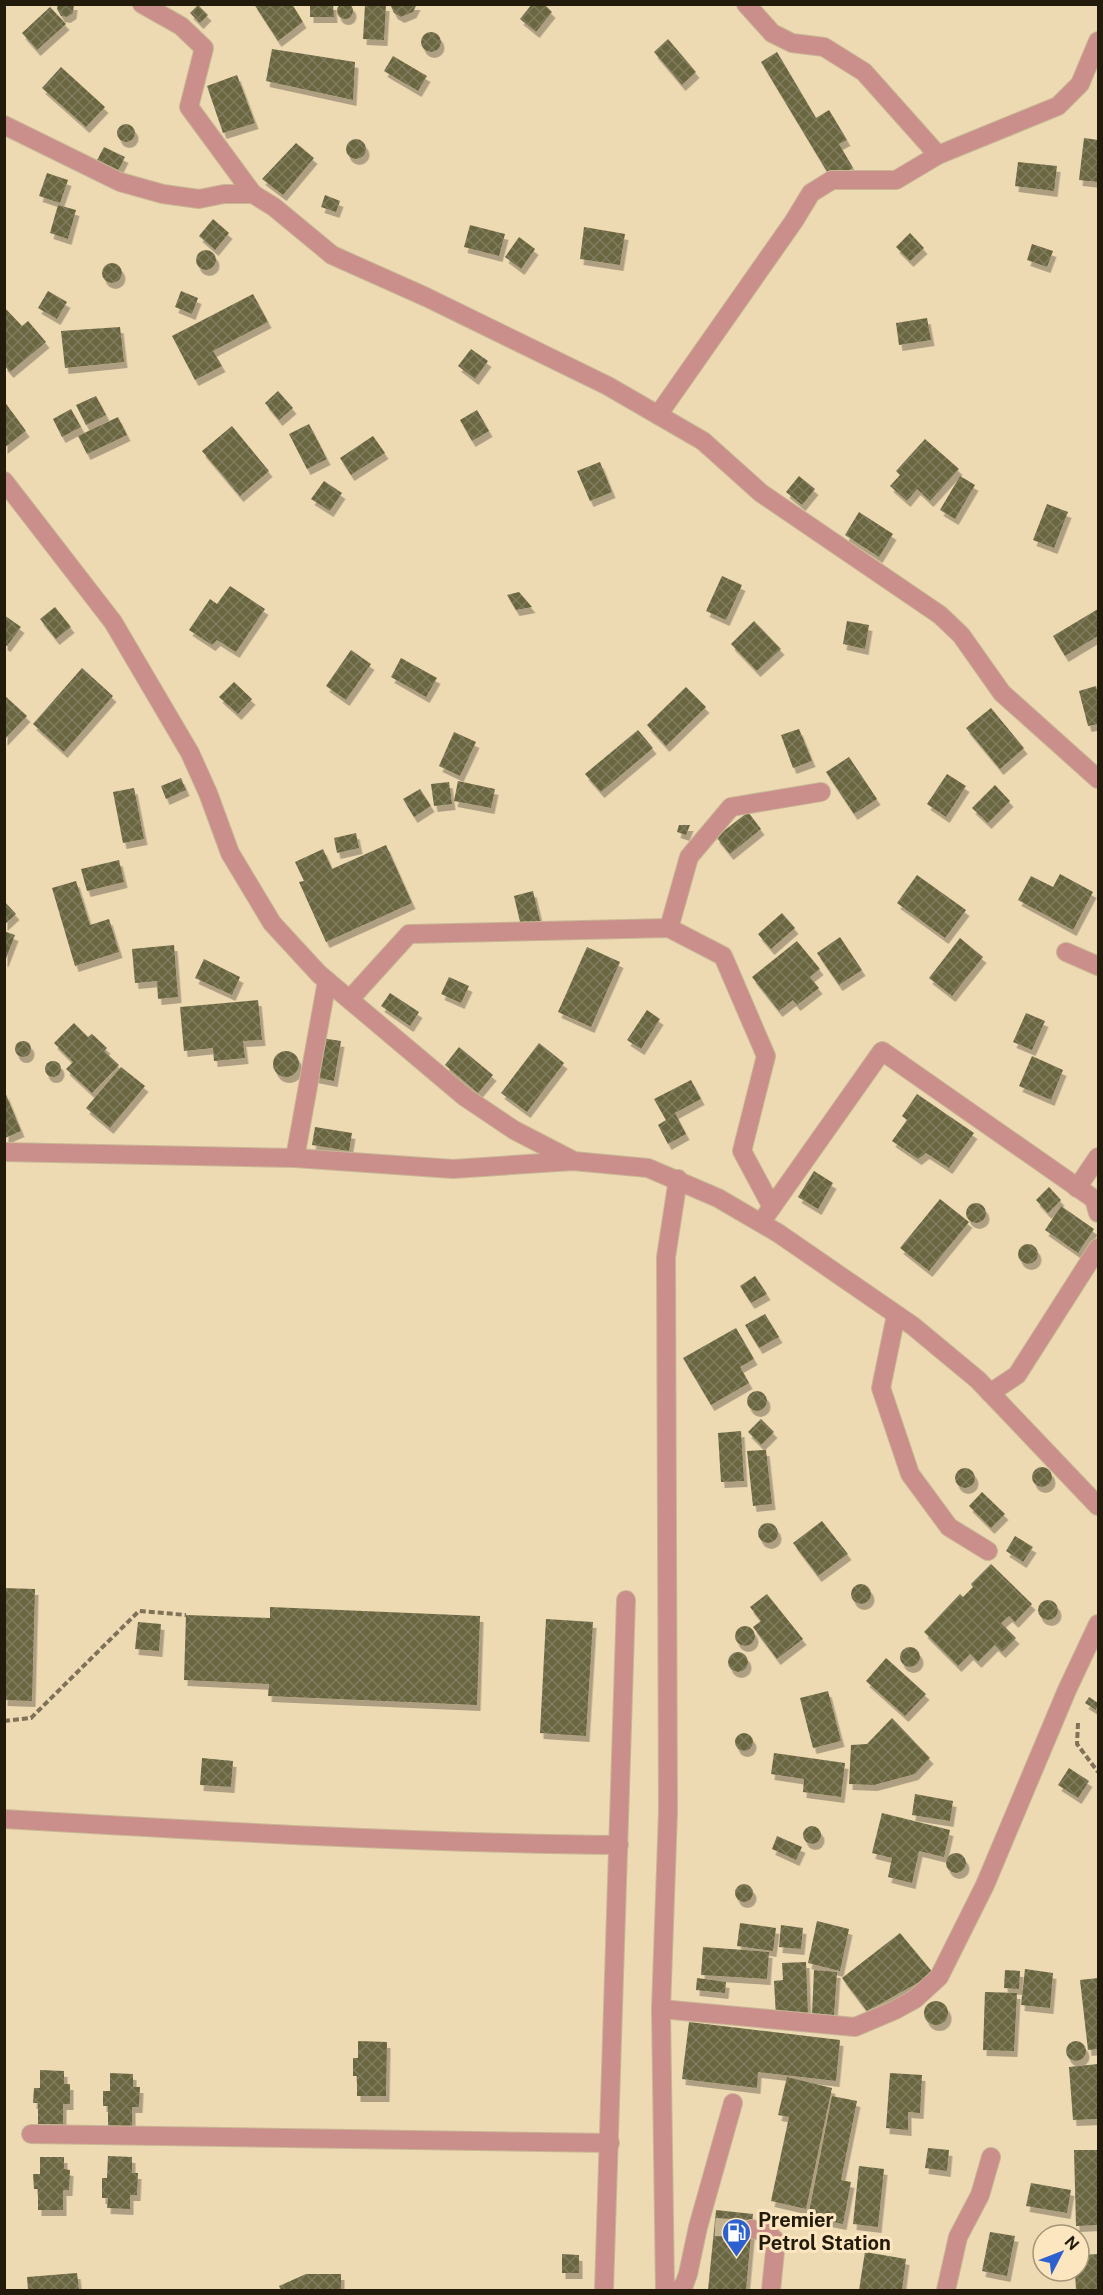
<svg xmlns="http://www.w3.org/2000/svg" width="1103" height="2295" font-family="'Public Sans',sans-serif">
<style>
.building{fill:url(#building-cross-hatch);filter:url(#shadow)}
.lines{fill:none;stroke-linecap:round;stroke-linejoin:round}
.minor-tunnel{stroke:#c4b391;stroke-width:18;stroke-dasharray:18 9;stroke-linecap:butt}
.minor-casing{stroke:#c8b794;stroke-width:20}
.path{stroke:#7f7258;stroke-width:4;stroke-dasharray:6 3;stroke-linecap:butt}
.minor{stroke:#ca8e8b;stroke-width:18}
.labels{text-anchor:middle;stroke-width:6;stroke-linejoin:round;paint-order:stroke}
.poi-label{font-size:20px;font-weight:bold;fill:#221b0c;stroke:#fbe6bf;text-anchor:start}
</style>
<defs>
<pattern id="building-cross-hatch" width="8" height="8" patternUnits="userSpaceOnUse" patternTransform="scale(1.5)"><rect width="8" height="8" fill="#6b6640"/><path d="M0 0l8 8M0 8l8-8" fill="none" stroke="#807b5e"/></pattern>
<filter id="shadow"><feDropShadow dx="3.5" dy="6" stdDeviation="0" flood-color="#0004"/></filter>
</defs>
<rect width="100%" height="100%" fill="#edd9b2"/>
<g class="building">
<circle cx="345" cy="11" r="8"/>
<polygon points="58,4 74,4 73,13 67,17 61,16 57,9"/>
<polygon points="254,4 292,4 303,22 278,41"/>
<polygon points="310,4 333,4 334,17 310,17"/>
<polygon points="390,4 417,4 413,12 401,17 394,13"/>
<polygon points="532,4 544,4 552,12 536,32 520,19"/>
<polygon points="198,5 208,15 200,23 190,13"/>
<polygon points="365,5 386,5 384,40 363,39"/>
<polygon points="50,7 66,24 37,50 22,33"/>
<circle cx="431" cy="42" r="10"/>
<polygon points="668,39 696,72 682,85 654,52"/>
<polygon points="272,49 355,62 353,100 266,81"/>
<polygon points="777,52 816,118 829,110 847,140 839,144 853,168 832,180 761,62"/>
<polygon points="393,56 427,76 418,91 384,71"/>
<polygon points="61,67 105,107 86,127 42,88"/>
<polygon points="237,75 255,123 223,133 207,86"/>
<circle cx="126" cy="133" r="9"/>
<polygon points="1084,138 1098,140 1098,182 1079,180"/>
<circle cx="356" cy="149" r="10"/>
<polygon points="296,143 314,158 283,195 262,179"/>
<polygon points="104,147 125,157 116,175 95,164"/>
<polygon points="1018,162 1057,166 1054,191 1015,186"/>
<polygon points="47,173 68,180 60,203 39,196"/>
<polygon points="325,195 340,201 336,212 321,207"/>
<polygon points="58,205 76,210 68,239 50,233"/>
<polygon points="213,219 229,233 215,250 199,236"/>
<polygon points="470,225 505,234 499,256 464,247"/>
<polygon points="584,227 625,234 620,265 580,259"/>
<polygon points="910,233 924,248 910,261 896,247"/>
<polygon points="519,237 535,249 521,269 505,257"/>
<polygon points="1032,244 1053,251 1047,267 1027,260"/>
<circle cx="206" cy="260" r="10"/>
<circle cx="112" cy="273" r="10"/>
<polygon points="48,291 67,302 57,319 38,308"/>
<polygon points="181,291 198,298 192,314 175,307"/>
<polygon points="253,294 268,322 213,351 222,366 195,380 172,336"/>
<polygon points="4,307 22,326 28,321 46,342 10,372 4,365"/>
<polygon points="927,318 931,340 899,345 896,323"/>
<polygon points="120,327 124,362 65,368 61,331"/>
<polygon points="471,349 488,361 475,379 458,366"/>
<polygon points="278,391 293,408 279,420 265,403"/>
<polygon points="96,396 106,415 86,425 76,405"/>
<polygon points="4,401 26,431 4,448"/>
<polygon points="71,409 81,427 62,437 53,419"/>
<polygon points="477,410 489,431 472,441 460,420"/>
<polygon points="118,417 127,435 87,454 78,436"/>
<polygon points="309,424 327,459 307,469 289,434"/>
<polygon points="232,426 269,471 240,496 202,451"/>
<polygon points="373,436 385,453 351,475 340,458"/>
<polygon points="925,439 959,469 930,501 917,489 907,501 890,486 900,475 896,471"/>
<polygon points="600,462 612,492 590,501 577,471"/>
<polygon points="799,476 815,489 802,505 786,492"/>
<polygon points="960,476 975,485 955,519 940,510"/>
<polygon points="324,481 342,493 330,511 311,499"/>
<polygon points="1047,504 1068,512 1054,548 1033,540"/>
<polygon points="859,512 893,534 879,557 845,535"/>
<polygon points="722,576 742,585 726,620 706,611"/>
<polygon points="230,586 265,609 236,652 217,640 212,645 189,630 210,599 217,604"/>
<polygon points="519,592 532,607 516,610 507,595"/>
<polygon points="55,607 71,627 56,639 40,619"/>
<polygon points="1098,609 1098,636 1065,656 1053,636"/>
<polygon points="4,615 21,627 7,646 4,644"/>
<polygon points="754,621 781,649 757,671 731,644"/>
<polygon points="847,621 869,625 865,649 843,644"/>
<polygon points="351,650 371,664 346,700 326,686"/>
<polygon points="401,658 437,678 426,697 391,677"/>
<polygon points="82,668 113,696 64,752 33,724"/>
<polygon points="234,682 252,699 238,714 219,697"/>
<polygon points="1096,686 1098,694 1098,724 1088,726 1079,691"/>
<polygon points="686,687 706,707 666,746 647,725"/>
<polygon points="4,695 27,716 4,740"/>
<polygon points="991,708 1024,748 1000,769 966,728"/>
<polygon points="799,729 812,761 793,768 781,735"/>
<polygon points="638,730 653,748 601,792 585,774"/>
<polygon points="454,732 476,742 460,776 439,766"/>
<polygon points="849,757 877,799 854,814 826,772"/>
<polygon points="947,774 966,786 946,817 927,804"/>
<polygon points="181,778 186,790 166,799 161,786"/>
<polygon points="458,781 495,789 491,808 454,801"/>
<polygon points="449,782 452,804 434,806 431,784"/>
<polygon points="995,785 1010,801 988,823 972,808"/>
<polygon points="134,788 144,839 123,843 113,792"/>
<polygon points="420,789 431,806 414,817 403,799"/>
<polygon points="748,812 761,829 730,854 716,837"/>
<polygon points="679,825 690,825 686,835 677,832"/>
<polygon points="356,833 359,848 337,853 334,838"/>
<polygon points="386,845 412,903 326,942 299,882 304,881 295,862 323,849 332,869"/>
<polygon points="119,860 124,882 87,891 81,869"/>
<polygon points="1060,874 1093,892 1073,930 1018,900 1031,876 1053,887"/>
<polygon points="917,875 966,910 945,938 897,903"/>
<polygon points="76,881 90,925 109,919 119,952 75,966 52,888"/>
<polygon points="533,891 540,921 521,926 514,896"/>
<polygon points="4,901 16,914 4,925"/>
<polygon points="782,913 795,928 771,949 758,934"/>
<polygon points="4,931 15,935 5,961 4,961"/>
<polygon points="840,937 862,970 839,985 817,953"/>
<polygon points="960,938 983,957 952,996 929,978"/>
<polygon points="797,941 820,969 810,977 819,988 797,1005 793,1000 779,1011 752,977"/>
<polygon points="174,945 178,997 158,999 157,981 135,983 132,949"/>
<polygon points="587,947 620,962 591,1027 558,1012"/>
<polygon points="204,959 240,977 232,995 195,978"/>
<polygon points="449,977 469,986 461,1003 441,994"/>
<polygon points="390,993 419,1012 410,1026 381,1006"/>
<polygon points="258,1000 262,1040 243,1041 245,1058 214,1061 213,1048 184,1051 180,1007"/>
<polygon points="647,1010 660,1019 641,1049 627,1040"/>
<polygon points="1026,1013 1045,1021 1032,1050 1013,1042"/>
<polygon points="74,1023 88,1037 92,1034 107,1048 104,1051 119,1065 92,1093 66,1069 73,1062 54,1043"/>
<polygon points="321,1038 341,1041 334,1081 314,1077"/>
<circle cx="23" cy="1049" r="8"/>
<polygon points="539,1043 564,1063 527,1112 501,1093"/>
<polygon points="459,1047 493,1075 478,1093 445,1065"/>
<circle cx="286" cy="1064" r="13"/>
<polygon points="1032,1056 1063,1070 1051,1100 1019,1086"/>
<circle cx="53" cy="1069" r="8"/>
<polygon points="121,1067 145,1086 110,1128 86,1108"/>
<polygon points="691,1080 701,1099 675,1113 686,1134 668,1144 658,1125 666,1120 654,1099"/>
<polygon points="5,1092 21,1131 5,1138"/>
<polygon points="917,1094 974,1133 949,1168 926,1153 918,1159 892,1141 907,1120 902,1116"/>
<polygon points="315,1127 352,1133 349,1151 312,1145"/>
<polygon points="814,1171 833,1183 818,1209 798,1197"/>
<polygon points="1049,1187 1061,1200 1048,1213 1036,1200"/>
<polygon points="940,1199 969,1222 929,1271 900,1248"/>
<circle cx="976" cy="1213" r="10"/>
<polygon points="1061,1206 1094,1229 1078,1253 1045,1230"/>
<circle cx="1028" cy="1254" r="10"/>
<polygon points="755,1276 767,1294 751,1303 740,1286"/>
<polygon points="765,1314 779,1337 759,1348 745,1325"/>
<polygon points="736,1328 754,1359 740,1367 749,1383 711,1405 683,1358"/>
<circle cx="757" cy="1401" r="10"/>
<polygon points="761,1419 774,1432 761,1445 748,1432"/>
<polygon points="741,1431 744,1481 721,1482 718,1433"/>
<polygon points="766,1450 772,1504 753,1506 747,1451"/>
<circle cx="1042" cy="1477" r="10"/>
<circle cx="965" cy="1478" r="10"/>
<polygon points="982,1492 1005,1514 991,1528 969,1506"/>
<polygon points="822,1521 848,1554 818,1576 793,1543"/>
<circle cx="768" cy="1533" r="10"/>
<polygon points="1015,1536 1033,1547 1023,1562 1006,1551"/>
<polygon points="991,1564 1032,1604 1015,1622 1009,1616 1001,1623 1016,1638 1002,1652 995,1645 978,1662 970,1654 958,1666 924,1632 960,1594 963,1597 973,1587 971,1584"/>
<circle cx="861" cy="1594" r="10"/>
<polygon points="4,1588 35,1589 32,1701 4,1700"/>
<polygon points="767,1594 803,1639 777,1659 753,1627 761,1621 750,1607"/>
<circle cx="1048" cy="1610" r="10"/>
<polygon points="270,1607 480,1616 477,1705 268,1696 269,1684 184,1680 186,1615 270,1618"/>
<polygon points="546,1619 593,1622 586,1736 540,1733"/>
<polygon points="138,1622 161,1624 159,1651 135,1649"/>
<circle cx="745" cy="1636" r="10"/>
<circle cx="910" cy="1657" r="10"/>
<circle cx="738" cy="1662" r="10"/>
<polygon points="886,1658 926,1694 905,1716 866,1681"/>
<polygon points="828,1691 841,1741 813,1748 800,1698"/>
<polygon points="1089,1697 1098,1703 1096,1710 1085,1703"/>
<polygon points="892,1718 930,1758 915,1774 874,1785 849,1784 851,1745 867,1744"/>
<circle cx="744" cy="1742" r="9"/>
<polygon points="774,1753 845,1763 841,1797 803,1792 804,1779 771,1774"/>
<polygon points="202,1758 233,1761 231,1787 200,1785"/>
<polygon points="1069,1768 1089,1781 1078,1798 1058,1785"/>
<polygon points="915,1794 953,1801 950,1821 912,1815"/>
<polygon points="882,1813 950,1830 944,1857 919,1851 912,1883 888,1877 892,1858 872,1853"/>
<circle cx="812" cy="1835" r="9"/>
<polygon points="777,1836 802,1847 796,1860 772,1849"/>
<circle cx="956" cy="1863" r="10"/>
<circle cx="744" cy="1893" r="9"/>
<polygon points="817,1921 849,1929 840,1971 808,1963"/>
<polygon points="740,1923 776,1928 773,1951 737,1946"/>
<polygon points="781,1925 803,1928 801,1949 779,1947"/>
<polygon points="900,1933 934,1974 867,2011 842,1978"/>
<polygon points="703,1947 769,1952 767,1979 701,1975"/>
<polygon points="806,1962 808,2015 776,2017 774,1981 783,1980 782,1963"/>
<polygon points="1025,1969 1053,1973 1050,2008 1021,2005"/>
<polygon points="814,1970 837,1972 834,2015 812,2014"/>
<polygon points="1005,1970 1020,1971 1019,1989 1004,1988"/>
<polygon points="697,1978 726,1982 725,1993 696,1990"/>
<polygon points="1098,1978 1098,2049 1088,2050 1080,1980"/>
<polygon points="985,1992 1017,1993 1014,2051 983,2050"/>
<circle cx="936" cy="2013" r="12"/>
<polygon points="689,2022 840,2040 836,2081 758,2072 757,2088 682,2079"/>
<polygon points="358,2041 387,2042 386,2096 357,2096 357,2076 353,2076 353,2058 358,2058"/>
<circle cx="1076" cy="2051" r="10"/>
<polygon points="1098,2064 1098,2119 1073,2120 1069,2067"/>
<polygon points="40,2070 64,2071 64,2084 70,2084 70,2104 63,2104 63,2124 38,2124 38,2103 33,2103 34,2088 40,2088"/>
<polygon points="110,2073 133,2074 133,2087 140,2087 139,2107 132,2107 132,2127 108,2127 108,2106 103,2106 103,2091 110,2091"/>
<polygon points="890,2073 922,2075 920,2113 908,2112 908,2130 886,2128"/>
<polygon points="787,2077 832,2088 806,2209 771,2201 789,2117 778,2115"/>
<polygon points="832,2096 857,2101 841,2180 851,2182 843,2224 808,2217"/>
<polygon points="928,2148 949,2150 947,2171 925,2168"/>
<polygon points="1074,2150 1098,2150 1098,2225 1076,2226"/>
<polygon points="108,2156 132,2157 132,2173 138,2173 137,2195 130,2195 130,2209 107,2208 108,2198 102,2198 102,2178 107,2178"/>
<polygon points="40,2157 64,2157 64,2169 70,2170 69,2190 63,2190 63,2210 38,2210 38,2189 34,2189 33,2174 40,2174"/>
<polygon points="859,2166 884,2169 878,2227 853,2224"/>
<polygon points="1031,2183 1071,2190 1067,2213 1026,2206"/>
<polygon points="716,2210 753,2214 746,2290 708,2290"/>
<polygon points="990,2232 1015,2236 1007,2276 982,2271"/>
<polygon points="865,2252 906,2259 902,2290 859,2290"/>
<polygon points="562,2254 579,2255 579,2273 562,2273"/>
<polygon points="1098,2254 1098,2290 1076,2290 1075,2271 1079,2271 1079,2255"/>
<polygon points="77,2273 79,2290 28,2290 27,2277"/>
<polygon points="306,2274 341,2274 341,2290 281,2290 279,2286"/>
</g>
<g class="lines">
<polyline class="minor-tunnel" points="715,2227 752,2229"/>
<defs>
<g id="minor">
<polyline points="142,4 181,26 204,48 189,107 253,194"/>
<polyline points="746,4 772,33 792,43 824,47 864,72 938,155 1058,106 1080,84 1098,41"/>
<polyline points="4,125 120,182 163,194 199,199 224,194 253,194 274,207 332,255 426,297 608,386 703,441 761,493 940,615 961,635 1002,693 1098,779"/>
<polyline points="658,415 794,221 811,193 832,180 896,180 938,155"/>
<polyline points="4,481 113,622 190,753 208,793 230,853 272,923 319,974 465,1097 514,1130 572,1160"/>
<polyline points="669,928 689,857 731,807 821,792"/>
<polyline points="1066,952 1098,966"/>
<polyline points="350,999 409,934 669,928 723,956 766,1056 742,1151 772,1207"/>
<polyline points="4,1152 295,1158 453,1169 573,1161 648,1168 718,1198 778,1233 913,1326 978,1380 1098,1506"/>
<polyline points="295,1158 327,981"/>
<polyline points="1077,1188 1098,1157"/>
<polyline points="767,1214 882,1051 1094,1199 1098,1213"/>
<polyline points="896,1315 881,1388 910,1474 949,1527 988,1551"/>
<polyline points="990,1393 1017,1375 1098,1248"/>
<path d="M4,1819C209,1831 414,1843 619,1845"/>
<polyline points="661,2009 855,2027 895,2010 915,1999 939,1977 985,1885 1067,1690 1098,1624"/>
<polyline points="31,2134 610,2143"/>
<polyline points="752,2229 768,2233 776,2241 771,2290"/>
<polyline points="604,2290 626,1600"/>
<polyline points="665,2290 661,2009 668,1812 666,1257 678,1179"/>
<polyline points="678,2290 684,2285 688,2274 698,2227 733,2103"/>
<polyline points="946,2290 958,2237 980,2195 991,2157"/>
</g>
</defs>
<use href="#minor" class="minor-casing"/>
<g class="path">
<polyline points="4,1721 31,1718 139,1611 186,1615"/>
<polyline points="1078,1723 1077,1744 1098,1772"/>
</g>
<use href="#minor" class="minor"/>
</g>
<defs>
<symbol id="fuel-pin" viewBox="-11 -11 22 30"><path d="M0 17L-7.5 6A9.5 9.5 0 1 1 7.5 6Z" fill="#2d61cf" stroke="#fbe6bf"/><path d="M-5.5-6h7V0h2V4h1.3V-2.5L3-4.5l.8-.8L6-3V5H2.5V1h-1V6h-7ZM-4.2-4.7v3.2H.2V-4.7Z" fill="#fff"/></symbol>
</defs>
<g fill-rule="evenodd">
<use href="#fuel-pin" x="720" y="2216" width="33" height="45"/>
</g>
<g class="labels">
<g class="poi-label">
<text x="758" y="2227">Premier<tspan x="758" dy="23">Petrol Station</tspan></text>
</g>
</g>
<rect width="1103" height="2295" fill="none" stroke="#221b0c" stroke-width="12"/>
<g transform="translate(1061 2253) rotate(48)"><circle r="28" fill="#fbe6bf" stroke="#a49577" stroke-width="1.5"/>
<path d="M0-4.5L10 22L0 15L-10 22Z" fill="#2d61cf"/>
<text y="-9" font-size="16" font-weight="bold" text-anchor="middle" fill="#221b0c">N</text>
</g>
</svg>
